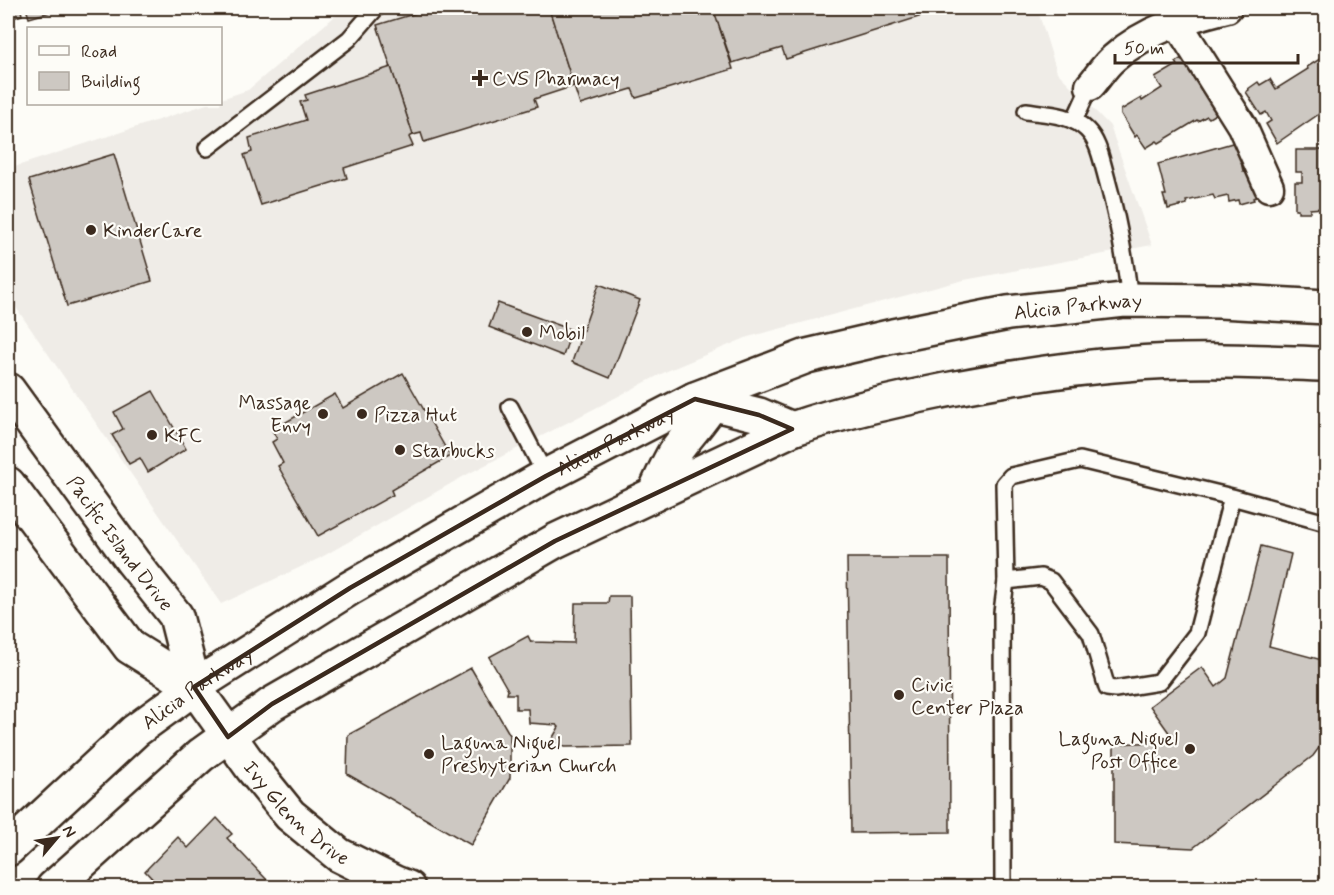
<svg xmlns="http://www.w3.org/2000/svg" width="1334" height="895" font-family="Mynerve,sans-serif">
<style>
.built{fill:#efece7}
.building{fill:#cdc8c2;stroke:#3b2a1e;stroke-width:1.5}
.lines{fill:none;stroke-linecap:round;stroke-linejoin:round}
.lane-casing{stroke:#3b2a1e;stroke-width:20}
.street-casing{stroke:#3b2a1e;stroke-width:33}
.secondary-casing{stroke:#3b2a1e;stroke-width:38}
.primary-casing{stroke:#3b2a1e;stroke-width:38}
.lane{stroke:#fdfcf7;stroke-width:15}
.street{stroke:#fdfcf7;stroke-width:28}
.secondary{stroke:#fdfcf7;stroke-width:33}
.primary{stroke:#fdfcf7;stroke-width:33}
.marked{fill:none;stroke:#3b2a1e;stroke-width:4.5;stroke-linejoin:round}
.poi-dot{fill:#3b2a1e;stroke:#fdfcf7;stroke-width:2}
.labels{text-anchor:middle;stroke-width:4.5;stroke-linejoin:round;paint-order:stroke}
.poi-label{font-size:20px;fill:#3b2a1e;stroke:#fdfcf7;text-anchor:start}
.street-label{font-size:20px;fill:#3b2a1e;stroke:#fdfcf7}
</style>
<rect width="100%" height="100%" fill="#fdfcf7"/>
<filter id="ink" filterUnits="userSpaceOnUse"><feTurbulence type="fractalNoise" baseFrequency=".0167" numOctaves="2"/><feDisplacementMap in="SourceGraphic" scale="12" xChannelSelector="R" yChannelSelector="G"/><feConvolveMatrix kernelMatrix="1 2 1 2 8 2 1 2 1" color-interpolation-filters="sRGB"/></filter>
<g filter="url(#ink)">
<polygon class="built" points="349,8 1037,8 1057,72 1110,126 1152,245 964,280 748,337 667,371 466,475 320,558 221,604 8,296 8,169 207,104 220,104 221,99 248,90 341,11"/>
<g class="building">
<polygon points="8,8 64,8 29,18 26,8 21,10 22,15 13,18 15,26 9,27 9,31 8,31"/>
<polygon points="433,8 549,8 574,86 534,99 537,107 424,142 421,133 413,135 377,25"/>
<polygon points="566,8 713,8 733,69 636,98 632,89 580,105 550,12"/>
<polygon points="713,8 941,8 941,10 786,59 782,48 732,63"/>
<polygon points="1326,55 1326,109 1277,143 1266,124 1271,121 1266,112 1261,115 1246,92 1249,90 1248,89 1258,82 1260,85 1270,79 1276,89 1308,69 1307,67"/>
<polygon points="1186,56 1224,109 1209,118 1207,116 1198,121 1197,120 1159,143 1157,141 1146,148 1137,135 1135,137 1121,114 1121,110 1141,98 1142,101 1162,88 1155,78 1177,65 1175,62"/>
<polygon points="391,67 413,135 409,137 413,146 344,168 347,178 261,205 244,155 252,152 249,138 306,120 300,102 307,100 305,95"/>
<polygon points="1243,140 1248,161 1241,162 1243,171 1250,170 1257,197 1253,198 1254,200 1239,204 1238,200 1229,202 1228,196 1215,199 1213,195 1186,201 1187,204 1168,209 1167,204 1166,205 1163,195 1166,195 1158,164"/>
<polygon points="1296,150 1324,150 1324,153 1326,153 1326,198 1323,198 1323,208 1310,209 1310,212 1298,212 1298,209 1295,209 1295,182 1302,182 1302,172 1296,172"/>
<polygon points="114,154 152,281 67,306 29,180"/>
<polygon points="599,284 640,300 610,378 572,362"/>
<polygon points="498,303 572,330 563,356 489,327"/>
<polygon points="403,373 450,456 391,490 393,495 318,536 278,466 283,463 272,442 277,439 272,430 335,394 343,408"/>
<polygon points="153,391 186,449 148,472 140,458 129,464 112,435 123,429 114,412"/>
<polygon points="1261,546 1291,554 1269,646 1326,661 1326,733 1324,741 1313,756 1193,848 1114,844 1114,744 1161,742 1170,734 1150,706 1202,667 1216,687 1227,678"/>
<polygon points="847,558 949,558 950,832 851,833"/>
<polygon points="609,596 630,596 632,746 565,747 552,739 559,727 557,725 529,723 528,709 516,709 516,694 507,694 508,690 489,657 528,636 531,642 574,643 575,603 608,603"/>
<polygon points="471,668 510,735 510,778 471,845 347,774 348,735"/>
<polygon points="217,818 232,834 227,838 268,881 260,888 161,888 145,871 178,837 188,848"/>
</g>
<g class="lines">
<defs>
<g id="lane">
<path d="M1026,111C1047,114 1071,114 1087,130C1098,141 1101,158 1105,172C1117,215 1125,256 1130,300"/>
<polyline points="1074,121 1090,86"/>
<polyline points="207,148 349,39 376,8"/>
<polyline points="510,407 546,476"/>
<polyline points="1232,497 1197,633 1159,682 1115,689 1107,688 1091,634 1051,581 1041,577 1006,581 1004,484 1011,476 1080,460 1232,497 1326,523"/>
<polyline points="1003,888 1002,612 1006,581"/>
</g>
<g id="street">
<polyline points="1176,21 1242,126 1269,187"/>
<path d="M1090,86C1098,77 1105,65 1114,58C1146,29 1187,18 1227,8"/>
</g>
<g id="secondary">
<path id="s1" d="M8,390L133,562L176,616L194,687L252,768L290,815L339,855L395,883L408,888"/>
<polyline points="8,484 130,647 194,687"/>
</g>
<g id="primary">
<polyline points="695,399 759,415 792,429"/>
<path d="M654,494C661,480 667,465 675,452C690,431 708,414 719,390"/>
<path id="s2" d="M8,849L135,731L205,680L350,588L546,476L695,399L807,356L893,336L1008,313L1124,300L1220,301L1326,307"/>
<path d="M53,888L201,755L272,704L555,541L792,429C844,411 897,400 951,389C1009,378 1067,368 1126,364C1193,358 1260,362 1326,364"/>
</g>
</defs>
<use href="#lane" class="lane-casing"/>
<use href="#street" class="street-casing"/>
<use href="#secondary" class="secondary-casing"/>
<use href="#primary" class="primary-casing"/>
<use href="#lane" class="lane"/>
<use href="#street" class="street"/>
<use href="#secondary" class="secondary"/>
<use href="#primary" class="primary"/>
</g>
</g>
<path class="marked" d="M695,399L759,415L792,429L555,541L272,704L228,737L194,687L350,588L546,476Z"/>
<g class="poi-dot">
<path d="M477 69h6v6h6v6h-6v6h-6v-6h-6v-6h6z"/>
<circle cx="91" cy="230" r="6"/>
<circle cx="527" cy="332" r="6"/>
<circle cx="323" cy="414" r="6"/>
<circle cx="362" cy="414" r="6"/>
<circle cx="152" cy="435" r="6"/>
<circle cx="400" cy="450" r="6"/>
<circle cx="899" cy="695" r="6"/>
<circle cx="1190" cy="749" r="6"/>
<circle cx="429" cy="754" r="6"/>
</g>
<g class="labels">
<g class="poi-label">
<text x="492" y="85">CVS Pharmacy</text>
<text x="103" y="237">KinderCare</text>
<text x="539" y="339">Mobil</text>
<text x="311" y="409" text-anchor="end">Massage<tspan x="311" dy="23">Envy</tspan></text>
<text x="374" y="421">Pizza Hut</text>
<text x="164" y="442">KFC</text>
<text x="412" y="457">Starbucks</text>
<text x="911" y="691">Civic<tspan x="911" dy="23">Center Plaza</tspan></text>
<text x="1178" y="745" text-anchor="end">Laguna Niguel<tspan x="1178" dy="23">Post Office</tspan></text>
<text x="441" y="749">Laguna Niguel<tspan x="441" dy="23">Presbyterian Church</tspan></text>
</g>
<g class="street-label">
<text dy="7" stroke="none"><textPath href="#s2" startOffset="1221">Alicia Parkway</textPath></text>
<text dy="7" stroke="none"><textPath href="#s2" startOffset="735">Alicia Parkway</textPath></text>
<text dy="7" stroke="none"><textPath href="#s1" startOffset="190">Pacific Island Drive</textPath></text>
<text dy="7" stroke="none"><textPath href="#s2" startOffset="249">Alicia Parkway</textPath></text>
<text dy="7" stroke="none"><textPath href="#s1" startOffset="518">Ivy Glenn Drive</textPath></text>
</g>
</g>
<rect width="1334" height="895" fill="none" stroke="#fdfcf7" stroke-width="30"/>
<rect x="15" y="15" width="1304" height="865" fill="none" stroke="#3b2a1e" stroke-width="2" filter="url(#ink)"/>
<rect x="27" y="27" width="195" height="78" fill="#fdfcf7" stroke="#afa8a0" stroke-width="1.5"/>
<rect x="39" y="46" width="30" height="9" fill="#fdfcf7" stroke="#afa8a0" stroke-width="1.5"/>
<text x="81" y="57" font-size="18" fill="#3b2a1e">Road</text>
<rect x="39" y="72" width="30" height="18" fill="#cdc8c2" stroke="#afa8a0" stroke-width="1.5"/>
<text x="81" y="87" font-size="18" fill="#3b2a1e">Building</text>
<g transform="translate(57 838) rotate(61)" stroke="#fdfcf7" stroke-width="4.5" paint-order="stroke">
<path d="M0-4.5L10 22L0 15L-10 22Z" fill="#3b2a1e"/>
<text y="-9" font-size="16" font-weight="bold" text-anchor="middle" fill="#3b2a1e">N</text>
</g>
<path d="M1115 54v9h183v-9" fill="none" stroke="#3b2a1e" stroke-width="3"/>
<text x="1124" y="54" font-size="18" fill="#3b2a1e" stroke="#fdfcf7" stroke-width="4.5" paint-order="stroke">50 m</text>
</svg>
